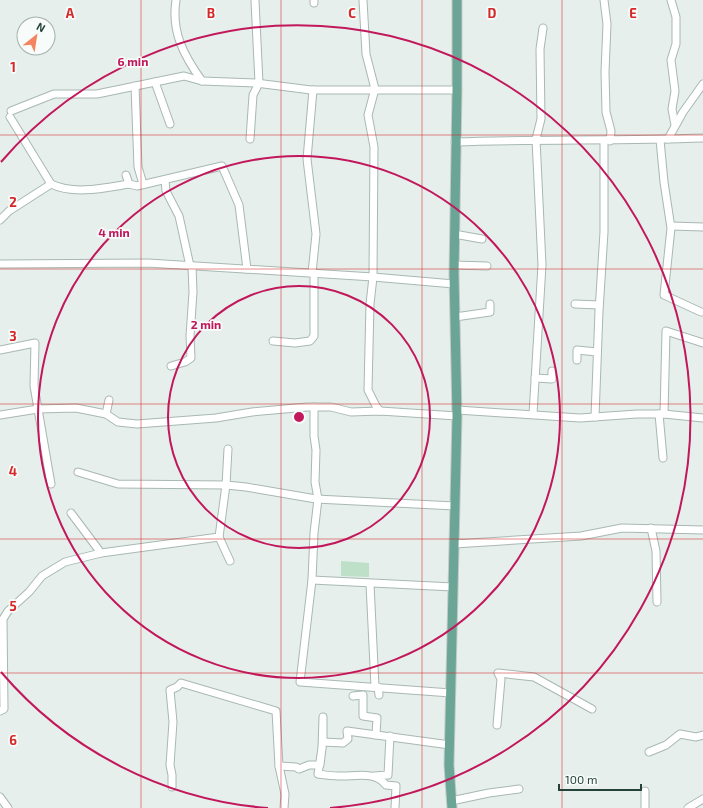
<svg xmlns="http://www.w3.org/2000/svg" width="703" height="808" font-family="'Exo 2',sans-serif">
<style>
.green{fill:#bfe0c8}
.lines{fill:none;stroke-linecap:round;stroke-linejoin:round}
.minor-casing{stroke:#a8b8b2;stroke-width:9}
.major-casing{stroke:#c2cac8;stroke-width:11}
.minor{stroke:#fff;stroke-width:7}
.major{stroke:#6aa596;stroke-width:9}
.grid{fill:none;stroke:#d62828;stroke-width:1;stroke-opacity:0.55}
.ring{fill:none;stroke:#c2185b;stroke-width:2}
.grid-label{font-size:13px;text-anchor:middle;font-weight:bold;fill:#d62828;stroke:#f7fbf9;stroke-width:3.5;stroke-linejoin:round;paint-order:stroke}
.centre{fill:#c2185b;stroke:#f7fbf9;stroke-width:2}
.ring-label{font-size:12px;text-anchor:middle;font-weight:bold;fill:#c2185b;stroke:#f7fbf9;stroke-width:3.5;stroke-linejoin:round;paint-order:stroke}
</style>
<rect width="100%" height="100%" fill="#e6efeb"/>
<polygon class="green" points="341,561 369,563 369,577 341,576"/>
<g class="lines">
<defs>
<g id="minor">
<path d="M176,0C171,32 184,56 202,81"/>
<polyline points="314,0 314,3"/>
<polyline points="363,0 366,54 375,89 368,115 374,147 373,277 370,304 368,390 376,406 380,411"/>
<polyline points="604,0 607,24 605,72 606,112 611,131 610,141"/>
<polyline points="671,0 676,17 676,44 671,60 675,91 672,109 675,125"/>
<polyline points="155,82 170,124"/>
<polyline points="135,86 138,167 143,184"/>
<polyline points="11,111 54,94 97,94 184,76 202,81 256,83 311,90 457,90"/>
<polyline points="250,139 253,95 259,83 255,1"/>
<polyline points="668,139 683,112 703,84"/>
<polyline points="660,140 664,182 671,228 664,295 701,312"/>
<path d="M455,142C538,139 620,141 703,138"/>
<polyline points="165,180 166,191 179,216 190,266"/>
<path d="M51,184C74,195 104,188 129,184L126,175"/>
<polyline points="129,184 137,186 222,166 239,205 247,269"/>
<polyline points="0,220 9,211 51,184 10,117"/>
<polyline points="671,226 703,227"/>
<polyline points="454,234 482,239"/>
<polyline points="0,264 148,263 373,277 454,284"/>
<polyline points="454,265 487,266"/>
<polyline points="312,273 316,234 307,159 313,90"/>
<polyline points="575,304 599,305"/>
<polyline points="455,317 490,312 490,304"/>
<polyline points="273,341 295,343 310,341 314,336 314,273"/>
<polyline points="0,350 35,343 34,386 51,484"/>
<polyline points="577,360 577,350 597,352"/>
<polyline points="171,366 185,362 191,358 190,336 193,292 192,266"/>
<polyline points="535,378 552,379 552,371"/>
<polyline points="314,407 314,436 316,450 315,482 318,499 314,533 312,580 453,587"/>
<polyline points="457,410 580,418 637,414 664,414 666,331 703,343"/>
<polyline points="106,414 109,400"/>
<polyline points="533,414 542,265 536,139 541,119 540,49 543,28"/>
<polyline points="659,414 663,458"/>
<polyline points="664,414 703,418"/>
<polyline points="0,415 38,409 76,408 106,414 118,422 137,424 216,418 252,412 307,407 331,407 351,412 380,411 457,416"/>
<polyline points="595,417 599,311 604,232 604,141"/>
<polyline points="78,472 118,484 226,485 246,487 316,499 455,506"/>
<polyline points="71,513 101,553 219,537 226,485 228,449"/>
<polyline points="651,528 656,551 657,602"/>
<polyline points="219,537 230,561"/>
<polyline points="454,544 581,536 622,528 703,530"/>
<polyline points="312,580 300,682 451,693"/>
<polyline points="370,584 375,687"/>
<polyline points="378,687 379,695"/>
<polyline points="353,696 363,695 363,716 377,718 376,735"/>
<polyline points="0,711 4,709 3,619 8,611 29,592 42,576 65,562 101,553"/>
<polyline points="497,725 501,679 498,673 534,677 592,709"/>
<polyline points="322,748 323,717 323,742 343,743 348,739 347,731 450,745"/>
<polyline points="649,752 666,745 680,734 696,737 703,735"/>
<path d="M279,766L296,767L299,769L309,765H320L322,748L318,774C325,775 331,776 338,776C354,777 374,770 386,785L396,786L395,808"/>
<polyline points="374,776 388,775 390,736"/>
<polyline points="172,787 172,775 170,765 173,722 170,690 177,687 181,683 276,711 279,766 285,794 284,808"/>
<polyline points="645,791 645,808"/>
<polyline points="0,797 8,808"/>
<polyline points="451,801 489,793 519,789"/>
<polyline points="688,808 703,799"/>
</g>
<polyline id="major" points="452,808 449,765 457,416 454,274 457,90 457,0"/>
</defs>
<use href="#minor" class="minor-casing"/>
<use href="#major" class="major-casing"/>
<use href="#minor" class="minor"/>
<use href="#major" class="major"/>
</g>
<path class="grid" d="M141,0V808M281,0V808M422,0V808M562,0V808M0,135H703M0,269H703M0,404H703M0,539H703M0,673H703"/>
<g class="ring">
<circle cx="299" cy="417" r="131"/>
<circle cx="299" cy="417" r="261"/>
<path d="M268 808A392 392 0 0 1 1 672M1 162A392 392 0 1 1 330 808"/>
</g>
<g class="grid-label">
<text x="70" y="18">A</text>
<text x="211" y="18">B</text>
<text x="352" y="18">C</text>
<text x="492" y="18">D</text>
<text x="633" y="18">E</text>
<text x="13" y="72">1</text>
<text x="13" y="207">2</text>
<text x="13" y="341">3</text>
<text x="13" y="476">4</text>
<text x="13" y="611">5</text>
<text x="13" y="745">6</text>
</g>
<circle cx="299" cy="417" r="6" class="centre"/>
<g class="ring-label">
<text x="133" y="66">6 min</text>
<text x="114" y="237">4 min</text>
<text x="206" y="329">2 min</text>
</g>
<g transform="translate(36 36) rotate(30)"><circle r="19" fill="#f7fbf9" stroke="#a3b1ad"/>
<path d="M0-3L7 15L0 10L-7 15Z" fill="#f4845f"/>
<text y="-6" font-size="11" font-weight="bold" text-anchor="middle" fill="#24423a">N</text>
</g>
<path d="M559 784v6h82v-6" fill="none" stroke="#24423a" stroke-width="2"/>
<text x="565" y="784" font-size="12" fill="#24423a" stroke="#f7fbf9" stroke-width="3" paint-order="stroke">100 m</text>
</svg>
